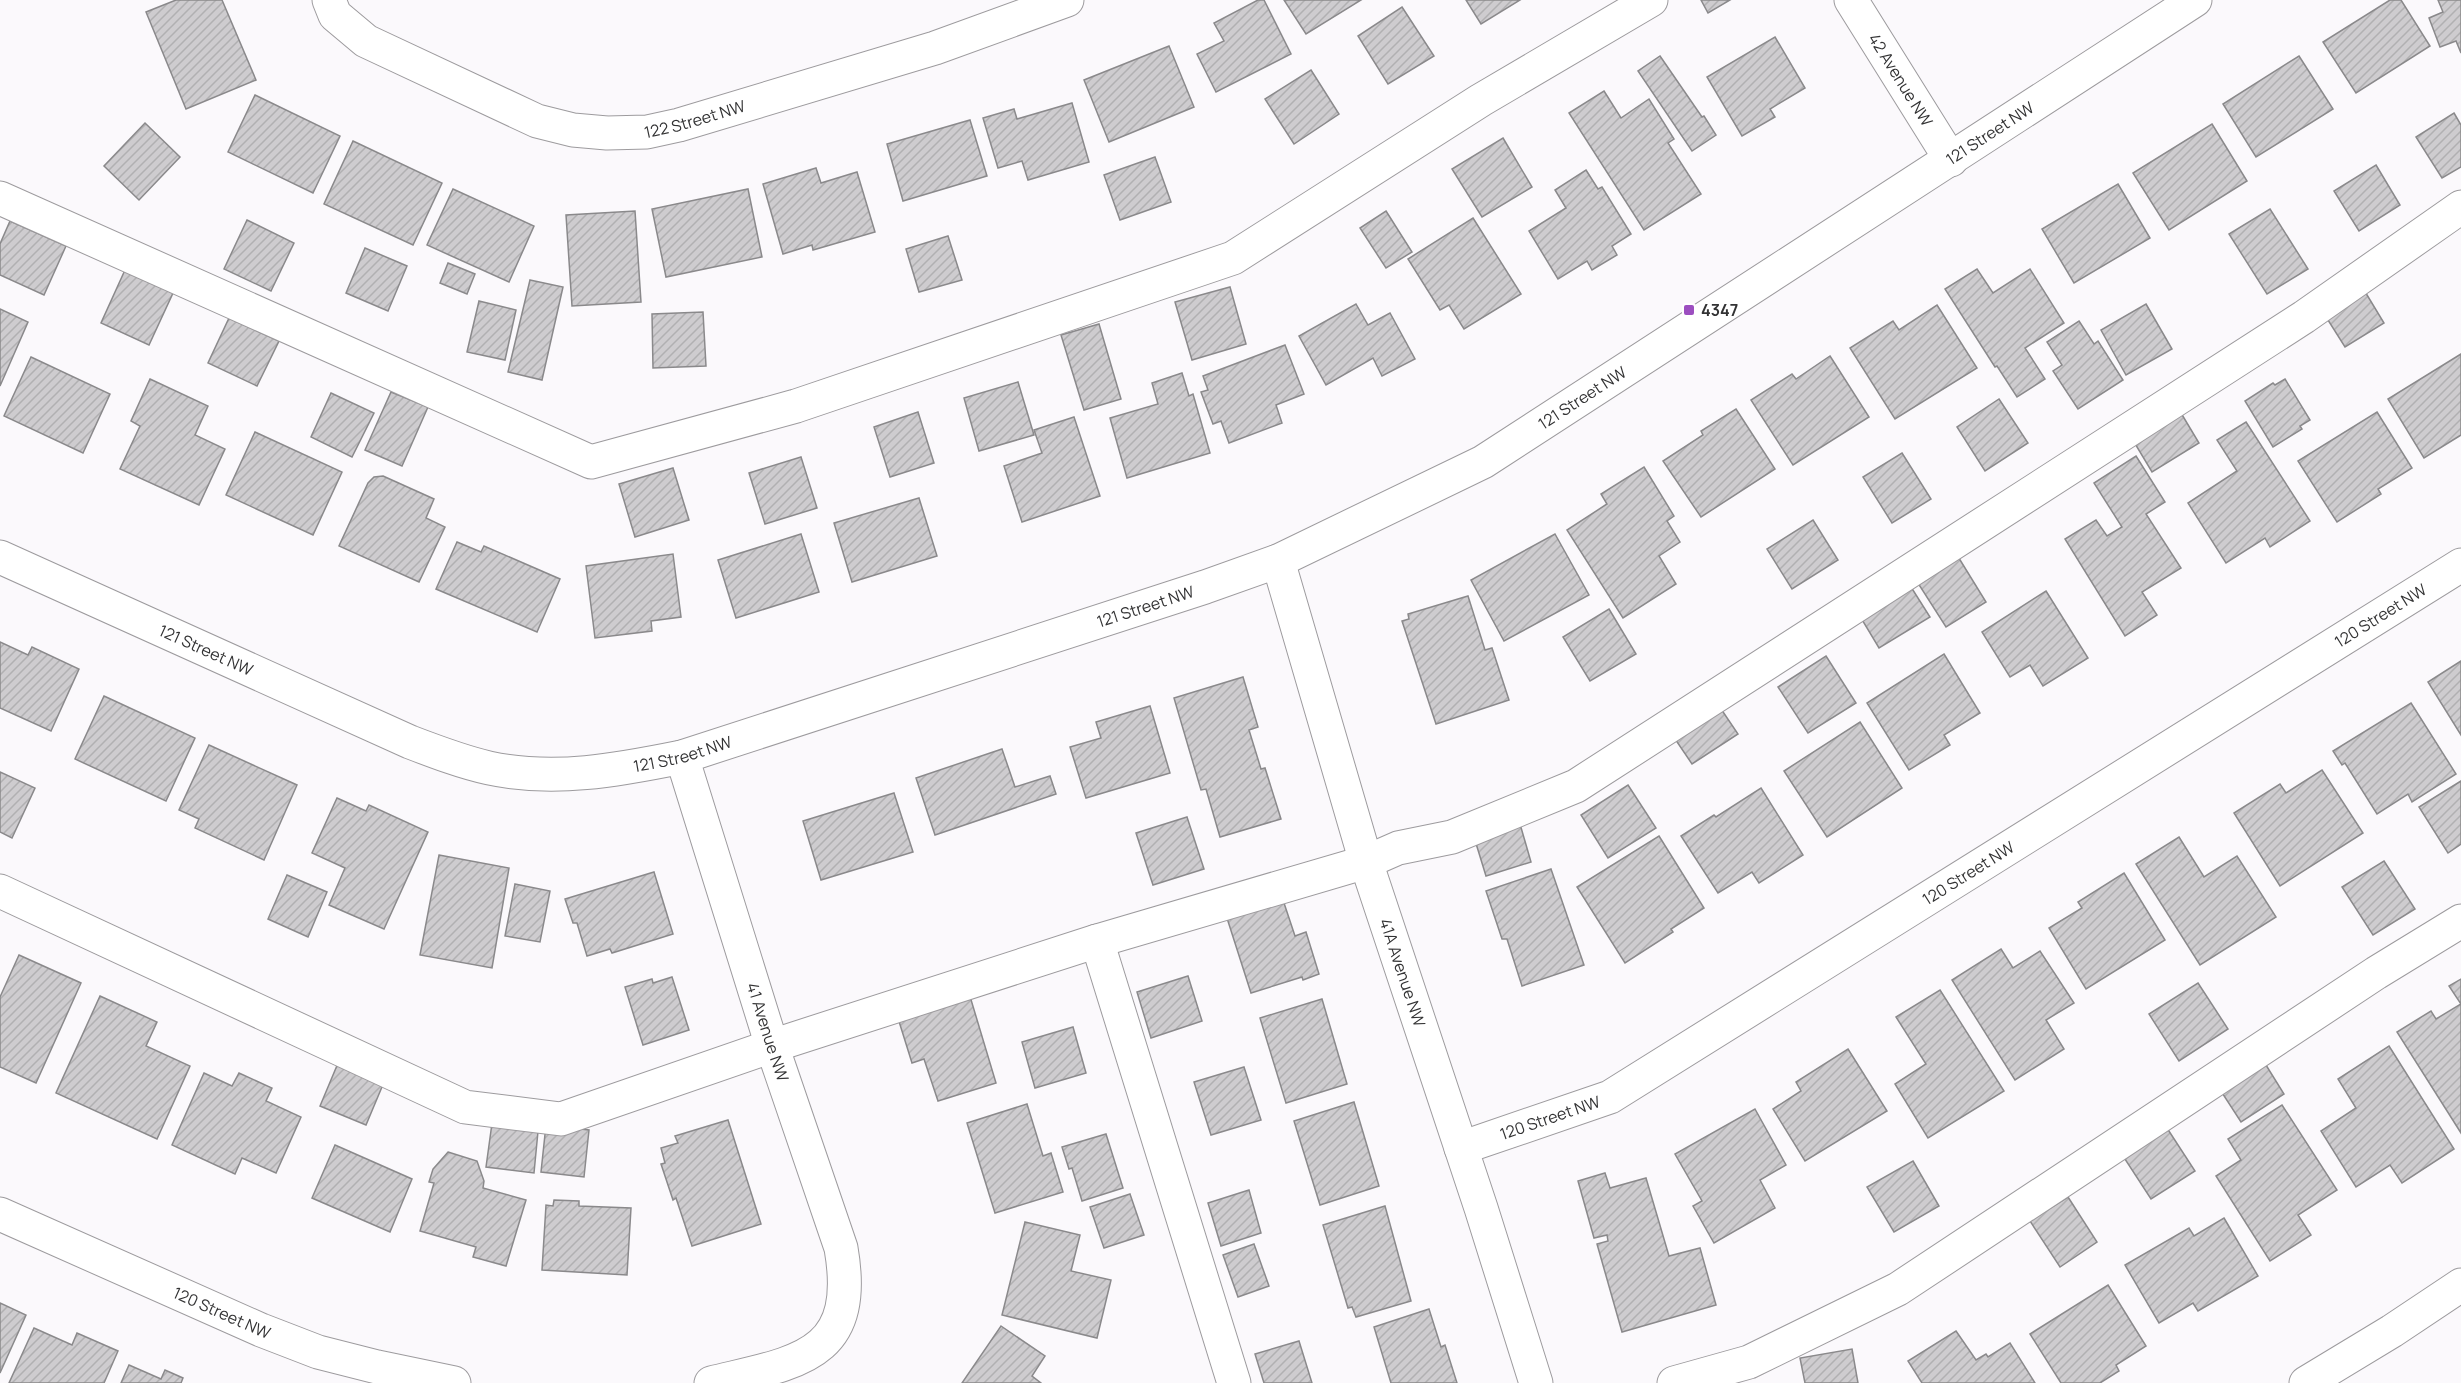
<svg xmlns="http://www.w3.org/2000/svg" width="2461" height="1383" font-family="Manrope,sans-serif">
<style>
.building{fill:url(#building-hatch);stroke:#8a898b;stroke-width:1.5}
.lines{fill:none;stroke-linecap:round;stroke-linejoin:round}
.minor-casing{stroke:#9d9b9e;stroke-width:35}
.minor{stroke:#fff;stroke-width:33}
.poi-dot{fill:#9c4ec0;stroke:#fff;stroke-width:2}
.labels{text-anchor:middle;stroke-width:4.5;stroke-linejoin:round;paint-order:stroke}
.street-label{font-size:16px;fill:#333334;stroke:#fff}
.poi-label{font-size:16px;font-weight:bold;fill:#333334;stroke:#fff;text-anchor:start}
</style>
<defs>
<pattern id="building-hatch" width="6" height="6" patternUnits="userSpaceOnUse" patternTransform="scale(1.5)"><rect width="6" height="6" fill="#cecccf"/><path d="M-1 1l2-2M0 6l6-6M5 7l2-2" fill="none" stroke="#b1b0b2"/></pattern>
</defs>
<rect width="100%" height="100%" fill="#fbf9fc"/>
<g class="building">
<polygon points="176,0 222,0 256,80 186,109 146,12"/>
<polygon points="1258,0 1264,0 1291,54 1216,92 1197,54 1224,41 1214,23"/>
<polygon points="1284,0 1361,0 1306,34"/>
<polygon points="1466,0 1520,0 1481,24"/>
<polygon points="1701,0 1730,0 1708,13"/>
<polygon points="2390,0 2401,0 2430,46 2356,93 2323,42"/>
<polygon points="2438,0 2461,0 2461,53 2456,41 2440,47 2429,18 2443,12"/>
<polygon points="1402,7 1434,56 1388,84 1358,36"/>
<polygon points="1775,37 1805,88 1770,109 1775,117 1742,136 1707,77"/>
<polygon points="1169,46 1194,107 1109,142 1084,80"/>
<polygon points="1660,56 1702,117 1704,116 1716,135 1692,151 1638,71"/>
<polygon points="2299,56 2333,109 2256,157 2223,104"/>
<polygon points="1311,70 1339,114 1294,144 1265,99"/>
<polygon points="1604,91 1621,118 1649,99 1674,139 1668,143 1701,194 1644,230 1569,113"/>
<polygon points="255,95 340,136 313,193 228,152"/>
<polygon points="1072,103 1089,162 1028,180 1022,161 998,168 983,118 1014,109 1017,119"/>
<polygon points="2454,113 2461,125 2461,167 2442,178 2416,137"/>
<polygon points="970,120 987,176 903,201 887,144"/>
<polygon points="145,123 180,157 139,200 104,166"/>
<polygon points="2212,124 2247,181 2169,230 2133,173"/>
<polygon points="1503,138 1532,187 1482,217 1452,169"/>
<polygon points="353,141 442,183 413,245 324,204"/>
<polygon points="1155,157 1171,202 1120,220 1104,175"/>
<polygon points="2376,165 2400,205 2359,231 2334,191"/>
<polygon points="816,168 821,183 857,172 875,232 813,250 812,245 783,254 763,184"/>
<polygon points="1586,170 1598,189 1602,187 1631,234 1612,246 1617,255 1592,270 1587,261 1558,279 1529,231 1566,208 1555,190"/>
<polygon points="2118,184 2150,238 2074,283 2042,229"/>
<polygon points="453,189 534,226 509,282 427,245"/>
<polygon points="748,189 762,257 666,277 652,209"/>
<polygon points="2270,209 2308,269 2267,294 2229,234"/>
<polygon points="635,211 641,302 572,306 566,215"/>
<polygon points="1386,211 1412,252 1386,268 1360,228"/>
<polygon points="1473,218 1521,294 1464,329 1449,305 1440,310 1408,259"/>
<polygon points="247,220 294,243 271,291 224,269"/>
<polygon points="10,221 66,246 44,295 0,275 0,244"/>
<polygon points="948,236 962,280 919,292 906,249"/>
<polygon points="365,248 407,266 388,311 346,293"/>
<polygon points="448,263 475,274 467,294 440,283"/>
<polygon points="1977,269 1993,293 2030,269 2064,323 2025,348 2045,379 2017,397 1997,366 1995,367 1945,289"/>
<polygon points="125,270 173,293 149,345 101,323"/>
<polygon points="530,280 563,287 542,380 508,372"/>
<polygon points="2361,285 2384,323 2345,347 2321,309"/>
<polygon points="1230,287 1246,344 1192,360 1175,302"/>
<polygon points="479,301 516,310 505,360 467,352"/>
<polygon points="1356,304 1368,325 1390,313 1415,359 1382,376 1373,358 1326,385 1299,336"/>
<polygon points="2146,304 2172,349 2126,375 2101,330"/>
<polygon points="1937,305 1977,368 1895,419 1850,348 1893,321 1899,330"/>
<polygon points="0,309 28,322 0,386"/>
<polygon points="703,312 706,366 653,368 652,314"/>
<polygon points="229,318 279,341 257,386 208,363"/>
<polygon points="2079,321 2094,344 2098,341 2123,380 2078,409 2053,371 2062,365 2047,342"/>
<polygon points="1099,324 1121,399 1084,410 1061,335"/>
<polygon points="1285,345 1304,394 1276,405 1282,423 1229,443 1221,421 1213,424 1201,392 1208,390 1203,376"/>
<polygon points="2461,354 2461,435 2424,458 2388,399"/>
<polygon points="1830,356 1869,417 1793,465 1751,400 1792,374 1796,379"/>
<polygon points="31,357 110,394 83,453 4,416"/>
<polygon points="1182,373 1189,396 1193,394 1210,453 1127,478 1110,418 1158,404 1152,383"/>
<polygon points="150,379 208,406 195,435 225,449 199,505 120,469 140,426 131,421"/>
<polygon points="2285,379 2310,420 2300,426 2302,429 2273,447 2245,401 2273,383 2275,385"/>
<polygon points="1018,382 1034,435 979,451 964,398"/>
<polygon points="391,392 428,407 402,466 365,450"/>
<polygon points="331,393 374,413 352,457 311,437"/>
<polygon points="1999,399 2028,443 1985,471 1957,427"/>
<polygon points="1736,409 1775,469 1701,517 1663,461 1703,435 1701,431"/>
<polygon points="918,412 934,463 890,477 874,427"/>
<polygon points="2377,412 2412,468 2378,489 2381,494 2337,522 2298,461"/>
<polygon points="2181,413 2199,443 2152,472 2134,442"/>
<polygon points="1074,417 1100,496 1022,522 1004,466 1042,453 1034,430"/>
<polygon points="2246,422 2310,521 2270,547 2265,538 2226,563 2188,503 2237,471 2217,440"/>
<polygon points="255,432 342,472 313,535 226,495"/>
<polygon points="1902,453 1931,499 1892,523 1863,477"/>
<polygon points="2136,456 2165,502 2146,514 2181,568 2142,592 2157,615 2125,636 2065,539 2096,520 2107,536 2122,527 2094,483"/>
<polygon points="801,457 817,508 765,524 749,473"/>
<polygon points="1644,467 1674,516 1667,521 1680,542 1659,556 1676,584 1623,618 1567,530 1607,504 1601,494"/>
<polygon points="673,468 689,520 635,537 619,484"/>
<polygon points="383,476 434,499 426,518 445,527 419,582 339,546 368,483 374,477"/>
<polygon points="919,498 937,556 852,582 834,523"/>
<polygon points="1813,520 1838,560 1792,589 1767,549"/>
<polygon points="801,534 819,592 736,618 718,560"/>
<polygon points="1555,534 1589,595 1504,641 1471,580"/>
<polygon points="457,542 481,552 484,546 560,579 537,632 436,589"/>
<polygon points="673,554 681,617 651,621 652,631 595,638 586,566"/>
<polygon points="1957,555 1986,602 1946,627 1916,580"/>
<polygon points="1911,587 1930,617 1879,648 1861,618"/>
<polygon points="2046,591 2088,658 2043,686 2030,665 2010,677 1982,632"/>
<polygon points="1468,596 1485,650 1492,648 1509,700 1436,724 1402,621 1409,619 1408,614"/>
<polygon points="1609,609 1636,654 1590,681 1563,637"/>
<polygon points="0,642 28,655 32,647 79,669 51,731 0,708"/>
<polygon points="1944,654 1980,713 1944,735 1950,745 1909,770 1867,703"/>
<polygon points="1826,656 1856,703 1808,733 1778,687"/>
<polygon points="2461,661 2461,735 2428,682"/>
<polygon points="1243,677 1258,727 1249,730 1261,769 1265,768 1281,819 1220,837 1206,789 1201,790 1174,698"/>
<polygon points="104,696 195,738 166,801 75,759"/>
<polygon points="1717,703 1738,734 1692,764 1671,733"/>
<polygon points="2411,703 2456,774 2412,802 2408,794 2377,814 2345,763 2342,765 2333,751"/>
<polygon points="1150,706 1170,773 1086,798 1070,747 1101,738 1096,722"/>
<polygon points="1860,722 1902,788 1827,837 1784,771"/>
<polygon points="209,745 297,785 264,860 195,828 199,819 179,810"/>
<polygon points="1002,749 1015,787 1050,776 1056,794 935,835 916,778"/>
<polygon points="2322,770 2363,833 2280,886 2234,813 2280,784 2286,793"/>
<polygon points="0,772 35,788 12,838 0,832"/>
<polygon points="2461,781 2461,844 2448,853 2419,807"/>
<polygon points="1628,785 1656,828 1608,858 1581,815"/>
<polygon points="1761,788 1803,855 1759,883 1752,872 1718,893 1681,836 1714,815 1716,817"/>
<polygon points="894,793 913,852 821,880 803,821"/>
<polygon points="337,798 366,811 369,805 428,832 384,929 329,905 345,868 312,853"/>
<polygon points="1187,817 1204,869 1153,885 1136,833"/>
<polygon points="1520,824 1531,862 1486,876 1474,837"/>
<polygon points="1659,836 1704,908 1671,929 1673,932 1625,963 1577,887"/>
<polygon points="2179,837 2204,877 2237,856 2276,917 2200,965 2136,864"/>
<polygon points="439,855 509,868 492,968 420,955"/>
<polygon points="2384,861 2415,909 2373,935 2342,887"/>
<polygon points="1551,869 1584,965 1522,986 1507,939 1502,939 1486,891"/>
<polygon points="654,872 673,934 612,953 610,949 587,956 577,923 573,923 565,899"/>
<polygon points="2124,873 2165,940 2086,989 2049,928 2082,908 2078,902"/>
<polygon points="287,875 327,892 308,937 268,919"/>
<polygon points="515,884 550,891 540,942 505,936"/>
<polygon points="1282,897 1295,936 1306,932 1319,974 1303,980 1302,977 1251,993 1226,915"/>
<polygon points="2001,949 2013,968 2040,951 2074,1003 2046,1020 2064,1049 2015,1080 1952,980"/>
<polygon points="19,955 81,983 36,1083 0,1067 0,997"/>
<polygon points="1188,976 1202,1021 1151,1038 1137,992"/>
<polygon points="672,977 689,1030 643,1045 625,987 652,979 653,983"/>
<polygon points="2461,979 2461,1133 2397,1032 2431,1011 2436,1019 2461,1004 2449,986"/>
<polygon points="2198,983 2228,1029 2179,1061 2149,1014"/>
<polygon points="1940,990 2004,1091 1928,1138 1895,1084 1926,1064 1896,1017"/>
<polygon points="969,993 996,1083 938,1101 924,1059 912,1063 897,1015"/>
<polygon points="100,996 157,1022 146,1046 190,1066 157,1139 56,1093"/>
<polygon points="1322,999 1347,1084 1286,1103 1260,1018"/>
<polygon points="1073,1027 1086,1073 1035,1088 1022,1042"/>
<polygon points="2389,1046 2454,1149 2402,1183 2390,1165 2356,1187 2321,1131 2356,1108 2338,1079"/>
<polygon points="1848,1049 1887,1111 1805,1161 1773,1109 1801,1091 1796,1082"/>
<polygon points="341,1056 387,1075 366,1125 320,1106"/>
<polygon points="2261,1057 2284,1094 2241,1122 2217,1085"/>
<polygon points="1244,1067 1261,1120 1211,1135 1194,1082"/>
<polygon points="204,1073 232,1086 239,1073 272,1088 266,1101 301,1117 276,1173 242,1158 235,1174 172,1145"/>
<polygon points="1354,1102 1379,1186 1320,1205 1294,1121"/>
<polygon points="1027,1104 1043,1156 1051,1153 1063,1192 995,1213 967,1123"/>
<polygon points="2282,1105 2337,1190 2298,1215 2311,1235 2270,1261 2216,1176 2241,1160 2228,1139"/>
<polygon points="1755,1109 1786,1165 1760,1180 1775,1208 1714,1243 1693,1206 1702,1201 1675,1154"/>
<polygon points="493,1116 539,1121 534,1173 486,1167"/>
<polygon points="728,1120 761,1224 692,1246 676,1198 673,1200 661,1164 665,1163 661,1148 678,1143 675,1136"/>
<polygon points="546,1125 589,1130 584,1177 541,1172"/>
<polygon points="2165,1125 2195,1171 2151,1199 2121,1153"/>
<polygon points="1106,1134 1123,1188 1082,1201 1072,1168 1069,1169 1062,1147"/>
<polygon points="335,1145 412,1179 390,1232 312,1198"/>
<polygon points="448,1152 477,1161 484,1181 483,1188 526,1200 506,1266 473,1257 476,1247 420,1231 434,1183 429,1182 433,1169"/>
<polygon points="1913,1161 1939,1206 1894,1232 1867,1187"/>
<polygon points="1605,1173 1610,1188 1646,1178 1669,1256 1700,1248 1716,1305 1622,1332 1597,1244 1608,1241 1607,1235 1594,1238 1578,1181"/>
<polygon points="1249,1190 1261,1233 1221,1246 1208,1203"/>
<polygon points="1130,1194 1144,1235 1104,1248 1090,1207"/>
<polygon points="2068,1197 2097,1242 2060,1267 2030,1221"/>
<polygon points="554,1200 579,1201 579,1206 631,1208 627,1275 542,1270 546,1205 553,1206"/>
<polygon points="1385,1206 1411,1301 1356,1317 1352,1307 1348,1308 1323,1225"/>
<polygon points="2224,1218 2258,1276 2198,1311 2193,1303 2159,1323 2125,1265 2189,1228 2194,1236"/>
<polygon points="1025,1222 1080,1235 1071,1271 1111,1280 1097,1338 1002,1315"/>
<polygon points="1254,1244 1269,1286 1238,1297 1223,1255"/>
<polygon points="2108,1285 2146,1346 2116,1365 2119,1371 2100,1383 2061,1383 2030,1334"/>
<polygon points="0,1303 26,1315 0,1373"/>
<polygon points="1429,1309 1441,1347 1445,1345 1457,1383 1391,1383 1374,1327"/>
<polygon points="1001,1326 1045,1356 1032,1376 1041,1383 962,1383"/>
<polygon points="34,1328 72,1345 77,1333 118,1351 104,1383 9,1383"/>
<polygon points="1956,1331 1976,1360 1986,1354 1988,1357 2010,1343 2035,1383 1922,1383 1908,1361"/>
<polygon points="1299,1341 1312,1383 1264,1383 1255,1354"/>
<polygon points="1852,1349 1858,1383 1805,1383 1800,1358"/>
<polygon points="129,1365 161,1379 165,1370 183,1378 181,1383 121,1383"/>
</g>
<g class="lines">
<defs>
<g id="minor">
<path id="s1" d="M329,0L335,15L366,41L537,121L573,130L607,133L647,132L679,125L935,48L1067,0"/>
<path id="s2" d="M1851,0L1951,160"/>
<polyline points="0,198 591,462 796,406 1233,258 1481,100 1651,0"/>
<path id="s3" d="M0,557L410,742C436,752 462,762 489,768C554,782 618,770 682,757L1205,587L1278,561L1483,462L2195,0"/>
<path id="s4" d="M1278,561L1366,862L1481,1208L1536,1383"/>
<path id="s5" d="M682,757L772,1046L841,1248C860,1358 797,1362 711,1383"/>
<polyline points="0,891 465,1107 561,1119 772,1046 1097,941 1366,862 1398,848 1452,837 1576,786 2304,317 2461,207"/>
<polyline points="1097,941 1234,1383"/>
<path id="s6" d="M1461,1148L1610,1097L2461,565"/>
<path id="s7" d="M0,1214L261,1330L318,1352L377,1367L454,1383"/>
<polyline points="1674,1383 1749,1362 1898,1289 2376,973 2461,921"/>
<polyline points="2306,1383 2392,1331 2461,1285"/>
</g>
</defs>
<use href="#minor" class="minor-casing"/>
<use href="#minor" class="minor"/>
</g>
<rect class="poi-dot" x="1683" y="304" width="12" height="12" rx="3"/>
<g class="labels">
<g class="street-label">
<text dy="6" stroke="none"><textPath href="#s2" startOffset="94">42 Avenue NW</textPath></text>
<text dy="6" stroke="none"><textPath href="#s1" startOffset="406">122 Street NW</textPath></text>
<text dy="6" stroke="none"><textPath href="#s3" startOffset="2187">121 Street NW</textPath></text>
<text dy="6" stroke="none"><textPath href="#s3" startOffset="1701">121 Street NW</textPath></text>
<text dy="6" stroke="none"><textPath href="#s3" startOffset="1215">121 Street NW</textPath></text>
<text dy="6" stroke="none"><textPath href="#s6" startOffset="1066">120 Street NW</textPath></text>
<text dy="6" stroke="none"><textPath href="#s3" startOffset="226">121 Street NW</textPath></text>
<text dy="6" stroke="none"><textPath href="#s3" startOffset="729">121 Street NW</textPath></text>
<text dy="6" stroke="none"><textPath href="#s6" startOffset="580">120 Street NW</textPath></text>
<text dy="6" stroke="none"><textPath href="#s4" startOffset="430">41A Avenue NW</textPath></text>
<text dy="6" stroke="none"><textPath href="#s5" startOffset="288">41 Avenue NW</textPath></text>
<text dy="6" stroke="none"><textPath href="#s6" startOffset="94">120 Street NW</textPath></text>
<text dy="6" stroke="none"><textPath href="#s7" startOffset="243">120 Street NW</textPath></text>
</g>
<g class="poi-label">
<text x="1701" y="316">4347</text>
</g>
</g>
</svg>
